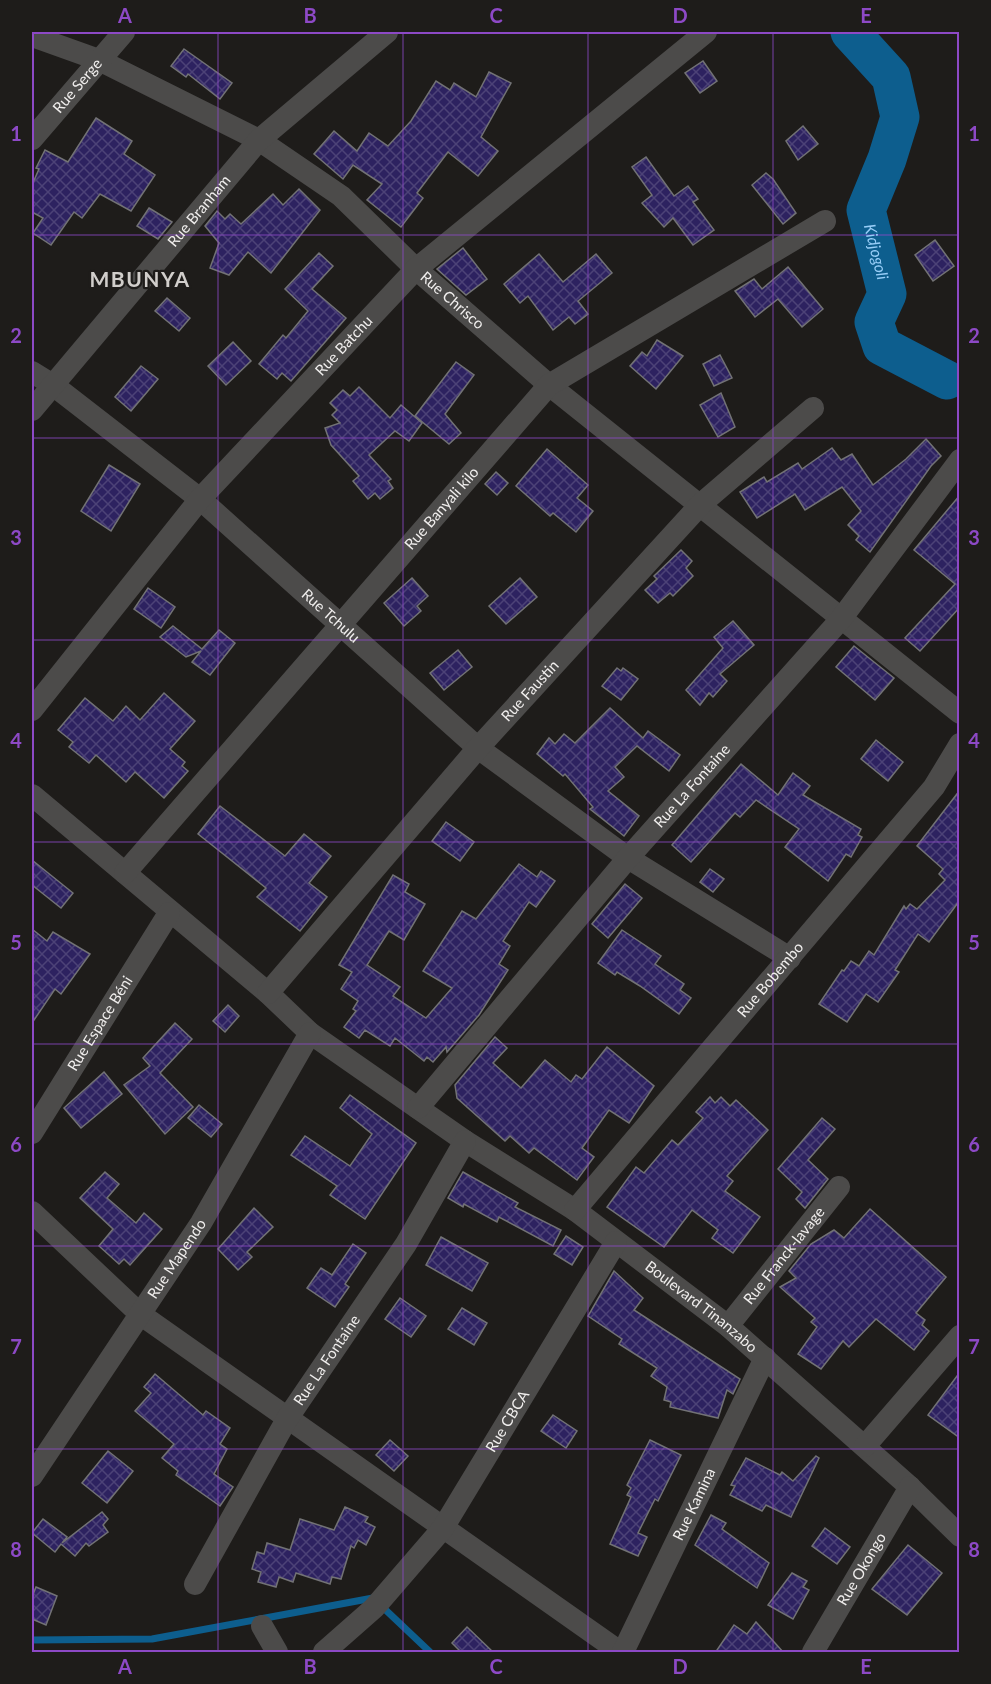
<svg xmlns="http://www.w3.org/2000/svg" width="991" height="1684" font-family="Lato,sans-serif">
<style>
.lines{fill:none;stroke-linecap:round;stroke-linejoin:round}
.stream{stroke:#0d5e8e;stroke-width:7}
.river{stroke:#0d5e8e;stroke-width:39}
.building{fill:url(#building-cross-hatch);stroke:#727275;stroke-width:1.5}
.minor{stroke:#4c4b4a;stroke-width:22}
.grid{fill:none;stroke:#8d49c6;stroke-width:1.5;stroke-opacity:0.55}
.labels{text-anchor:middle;stroke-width:4.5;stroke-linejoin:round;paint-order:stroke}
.street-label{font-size:15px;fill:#f0eeed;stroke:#1e1c1a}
.water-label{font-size:16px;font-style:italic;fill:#97cdf7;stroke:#1e1c1a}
.district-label{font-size:21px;font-weight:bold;letter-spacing:1.5px;fill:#d1cecb;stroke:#1e1c1a}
.neatline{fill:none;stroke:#8d49c6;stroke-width:2}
.grid-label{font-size:20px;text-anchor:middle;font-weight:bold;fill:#8d49c6}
</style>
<defs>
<pattern id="building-cross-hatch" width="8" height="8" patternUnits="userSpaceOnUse" patternTransform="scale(1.5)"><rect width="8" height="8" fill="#2d2260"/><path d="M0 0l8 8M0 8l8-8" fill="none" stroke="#4c4277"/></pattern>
</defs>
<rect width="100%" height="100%" fill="#1e1c1a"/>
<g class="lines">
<polyline class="stream" points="32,1640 152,1639 373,1598 430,1652"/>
<path class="river" id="s1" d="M850,32L891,77L900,117L887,159L866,210L887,294L874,322L882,346L947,380"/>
</g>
<g class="building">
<polygon points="184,49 232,83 220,99 188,74 186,77 171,66"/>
<polygon points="703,61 717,81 700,93 685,73"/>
<polygon points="489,72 511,83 481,137 498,151 478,176 448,152 417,193 423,198 401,227 367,200 382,184 353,165 343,179 314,154 334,131 357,151 369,133 388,146 411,121 436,81 450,90 454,83 476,97"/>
<polygon points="96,118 132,141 124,154 155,175 131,211 100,194 82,218 74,212 51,245 33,233 43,218 32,212 32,185 39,169 36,168 45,150 68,162"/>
<polygon points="803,126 818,144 798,160 786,141"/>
<polygon points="646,157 674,196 688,186 698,199 693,202 714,230 693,245 673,218 664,227 642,203 652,195 632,167"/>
<polygon points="766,173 773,179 796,213 783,224 752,185"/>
<polygon points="299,189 320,210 271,273 248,252 229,275 210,268 219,243 205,226 217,211 225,219 230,214 241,224 273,194 283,205"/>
<polygon points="149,208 172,222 158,239 137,226"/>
<polygon points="935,240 954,266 933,281 915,255"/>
<polygon points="463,248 487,279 466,295 437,269"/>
<polygon points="319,253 333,266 312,289 346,318 291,381 282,373 277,379 259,364 283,335 286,338 308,311 285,289"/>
<polygon points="539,254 563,282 596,254 612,273 578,301 588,314 575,324 569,317 553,330 528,296 520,303 504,284"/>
<polygon points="788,267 823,309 802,327 778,299 755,317 735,291 754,279 762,289"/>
<polygon points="167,298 190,318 179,331 155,311"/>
<polygon points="657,340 683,356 656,389 630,366 642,352 647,356"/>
<polygon points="233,342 251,361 226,385 208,366"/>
<polygon points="720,355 732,378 714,386 703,364"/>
<polygon points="456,362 474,375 445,414 461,433 449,444 415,416"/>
<polygon points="141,366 158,379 131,411 115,397"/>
<polygon points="359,387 390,418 401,405 422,423 409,441 395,431 369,455 391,479 388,481 393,488 380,499 375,493 368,499 353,481 359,476 331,445 325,428 340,423 332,415 337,410 330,403 343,390 350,396"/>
<polygon points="721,393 735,427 718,437 700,405"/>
<polygon points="926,439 941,456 931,466 870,552 856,540 859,536 848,525 861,511 842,487 805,510 795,494 757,518 740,492 764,477 767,482 798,463 802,469 832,448 841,460 852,454 873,485 906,459"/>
<polygon points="547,449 588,485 577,498 593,511 576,532 553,513 550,516 516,486"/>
<polygon points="109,465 140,484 111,531 81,511"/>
<polygon points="496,472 508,483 497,495 485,484"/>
<polygon points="960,495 960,607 920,651 905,638 955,584 914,550"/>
<polygon points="681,550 692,561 686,568 693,576 673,596 670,593 658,603 645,590 657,579 654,576"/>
<polygon points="412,578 428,596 417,606 421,611 404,626 384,603"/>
<polygon points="520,578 537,597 506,624 489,606"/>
<polygon points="148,588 175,607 161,628 134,609"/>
<polygon points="733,621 754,645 720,674 727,681 713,697 709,693 700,705 686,690 723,648 714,637"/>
<polygon points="173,626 202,649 219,630 235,643 210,675 192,662 201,651 186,657 160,637"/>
<polygon points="854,646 894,678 875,700 836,667"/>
<polygon points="458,650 472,667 444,690 430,673"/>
<polygon points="617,668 621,671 623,668 638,679 621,700 602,686"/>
<polygon points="164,693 195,721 170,749 185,762 182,766 188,771 164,798 135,772 126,782 96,755 89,763 69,747 73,742 58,730 85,698 113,721 126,706 140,720"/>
<polygon points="610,708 643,738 648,731 680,755 669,771 637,746 615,767 624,777 608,791 639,816 624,836 590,809 593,807 565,774 563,776 537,754 549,738 555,744 564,734 575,743"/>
<polygon points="876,740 903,762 888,781 861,759"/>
<polygon points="741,764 778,795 793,773 810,786 803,795 861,829 858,835 862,837 851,857 846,854 828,881 785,847 799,829 756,800 740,817 735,813 691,862 672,845"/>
<polygon points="960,790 960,900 929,942 918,934 895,970 899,972 878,1002 866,994 847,1022 819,1004 842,970 844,971 851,961 859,966 869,951 874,955 904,906 906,909 910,904 917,909 945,880 939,874 943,869 917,846"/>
<polygon points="220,806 285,856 304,834 331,856 309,883 327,897 300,931 257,897 266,888 198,834"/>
<polygon points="446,822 474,842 460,861 432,841"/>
<polygon points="32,860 73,893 61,908 32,885"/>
<polygon points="519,864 537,877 541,871 555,881 536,907 529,902 503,941 510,946 499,964 508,970 479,1015 447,1052 446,1047 433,1062 427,1057 424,1061 395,1038 390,1046 365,1030 359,1038 344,1027 356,1011 353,1009 358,1001 341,989 352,972 339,965 393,875 409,884 405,892 425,904 404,940 389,931 367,965 400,987 393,996 426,1018 452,988 423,971 462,911 476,919"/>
<polygon points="710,869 724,879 713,892 700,882"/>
<polygon points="625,884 642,898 608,938 592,924"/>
<polygon points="32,929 47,941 53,932 90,954 61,994 55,989 32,1023"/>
<polygon points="622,930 661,956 655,964 684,984 680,990 691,998 679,1014 640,986 617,972 615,975 598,963"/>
<polygon points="228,1005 239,1016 225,1032 213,1021"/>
<polygon points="175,1023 192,1039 160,1073 193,1107 165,1134 124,1085 150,1066 143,1058"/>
<polygon points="495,1037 507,1048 493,1063 521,1088 545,1060 571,1082 576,1075 582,1079 607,1047 654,1086 629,1123 609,1110 582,1148 594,1157 577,1180 534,1148 529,1153 510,1136 505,1141 457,1098 455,1085"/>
<polygon points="104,1072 122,1094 81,1128 64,1108"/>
<polygon points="350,1095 416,1143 365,1219 330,1195 337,1186 291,1155 305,1136 350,1166 372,1134 340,1108"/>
<polygon points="710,1097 715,1103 721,1097 730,1106 736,1100 768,1130 727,1176 733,1181 725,1191 760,1217 733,1253 712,1238 718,1230 692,1210 664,1247 607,1207 636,1167 644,1173 672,1140 678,1145 703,1118 696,1112"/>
<polygon points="199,1105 222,1124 211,1137 188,1118"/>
<polygon points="822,1118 835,1129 808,1160 828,1179 805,1208 796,1199 802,1192 778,1169"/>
<polygon points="105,1172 119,1184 107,1198 136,1223 144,1213 162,1229 130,1265 124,1259 119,1264 99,1246 113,1229 80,1198"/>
<polygon points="463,1172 518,1203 515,1207 561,1230 553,1246 499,1217 497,1222 464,1204 463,1207 448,1198"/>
<polygon points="254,1208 273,1227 247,1252 252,1257 238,1270 218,1249"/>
<polygon points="870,1209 946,1277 916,1313 925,1320 922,1325 929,1331 914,1350 876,1319 849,1347 843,1341 821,1369 798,1354 817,1327 811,1322 815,1318 780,1287 796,1278 789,1271 811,1244 834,1230 844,1238"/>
<polygon points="566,1236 583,1247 572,1265 554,1254"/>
<polygon points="441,1237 488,1263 472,1291 426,1265"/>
<polygon points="353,1244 366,1253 345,1284 349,1287 335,1307 307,1288 321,1268 332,1275"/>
<polygon points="614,1271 643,1298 634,1310 740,1379 733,1394 727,1390 718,1418 670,1407 671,1402 664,1400 667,1387 651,1376 657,1368 619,1344 622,1339 588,1316"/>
<polygon points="400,1298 426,1316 411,1337 385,1319"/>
<polygon points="462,1308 487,1323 474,1345 448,1329"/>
<polygon points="960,1372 960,1438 928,1415"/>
<polygon points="155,1374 203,1415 206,1411 230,1428 220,1444 227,1449 214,1474 233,1487 220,1506 176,1475 178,1471 162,1458 174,1444 135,1411 151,1393 144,1387"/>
<polygon points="553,1415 577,1431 566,1448 541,1431"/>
<polygon points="390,1440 408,1456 394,1471 376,1455"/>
<polygon points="650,1440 681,1455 658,1501 655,1499 638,1533 647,1537 638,1556 610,1544 631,1497 627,1495 631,1488 627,1485"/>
<polygon points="108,1451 133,1471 107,1503 82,1483"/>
<polygon points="816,1456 819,1458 791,1517 766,1505 762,1511 730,1495 735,1486 731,1485 746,1458 780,1475 782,1472 793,1481"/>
<polygon points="345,1507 368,1517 365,1522 375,1527 366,1545 358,1540 354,1548 351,1546 341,1579 332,1577 330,1584 296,1573 293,1582 279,1577 276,1587 258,1582 261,1572 252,1569 257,1552 264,1554 267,1543 290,1550 300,1519 334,1530"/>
<polygon points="102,1512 108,1519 103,1525 108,1532 89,1546 86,1543 75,1556 61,1544 55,1552 32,1533 43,1519 67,1537 62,1543"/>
<polygon points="711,1515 726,1523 722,1529 769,1563 757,1588 695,1545"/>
<polygon points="825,1528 850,1547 837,1564 812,1546"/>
<polygon points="908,1545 942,1573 907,1615 872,1589"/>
<polygon points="792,1573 807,1581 803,1587 809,1590 793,1619 768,1605"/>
<polygon points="36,1587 57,1596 46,1625 32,1619 32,1597"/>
<polygon points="756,1622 784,1653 715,1653 734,1625 747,1634"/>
<polygon points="467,1627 494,1653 462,1653 452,1643"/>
</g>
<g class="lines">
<g class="minor">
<path id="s2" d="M32,36L99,60L259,140L341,196L416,269L549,385L960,713"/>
<path id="s3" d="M32,139L124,32"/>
<path id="s4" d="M32,372L53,385L200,499L478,748L628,858L790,958"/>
<path id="s5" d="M32,410L259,140L387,32"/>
<path id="s6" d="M32,710L200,499L416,269L706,32"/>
<path id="s7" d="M32,795L268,993L310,1033L465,1141L575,1210L728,1326L910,1487L960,1536"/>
<path id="s8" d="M125,873L549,385L825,221"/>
<path id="s9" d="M268,993L478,748L701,504L813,408"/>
<path id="s10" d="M418,1108L628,858L841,619L960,460"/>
<path id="s11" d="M32,1133L169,913"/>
<path id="s12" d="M575,1210L934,787L960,744"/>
<polyline points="32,1212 140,1314 620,1652"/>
<path id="s13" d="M728,1326L839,1187"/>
<polyline points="865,1446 960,1336"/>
<path id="s14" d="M32,1476L201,1223L310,1033"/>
<path id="s15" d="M195,1584L287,1419L406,1244L465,1141"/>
<polyline points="262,1626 277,1652"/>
<path id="s16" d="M324,1652L374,1608L443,1528L616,1242"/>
<path id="s17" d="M623,1652L765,1358"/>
<path id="s18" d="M813,1652L910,1487"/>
</g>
</g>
<path class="grid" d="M218,32V1652M403,32V1652M588,32V1652M773,32V1652M32,235H960M32,438H960M32,640H960M32,842H960M32,1044H960M32,1246H960M32,1449H960"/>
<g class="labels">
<g class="street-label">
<text dy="5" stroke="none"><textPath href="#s3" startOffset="70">Rue Serge</textPath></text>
<text dy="5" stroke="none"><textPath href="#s5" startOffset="260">Rue Branham</textPath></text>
<text dy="5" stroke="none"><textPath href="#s2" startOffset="502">Rue Chrisco</textPath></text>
<text dy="5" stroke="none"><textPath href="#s6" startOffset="480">Rue Batchu</textPath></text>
<text dy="5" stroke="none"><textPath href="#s8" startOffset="483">Rue Banyali kilo</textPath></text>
<text dy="5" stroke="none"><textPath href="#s4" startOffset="386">Rue Tchulu</textPath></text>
<text dy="5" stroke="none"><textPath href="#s9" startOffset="400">Rue Faustin</textPath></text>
<text dy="5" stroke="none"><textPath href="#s10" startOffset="423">Rue La Fontaine</textPath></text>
<text dy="5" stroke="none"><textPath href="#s12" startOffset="302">Rue Bobembo</textPath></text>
<text dy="5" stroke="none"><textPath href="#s11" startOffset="129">Rue Espace Béni</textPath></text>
<text dy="5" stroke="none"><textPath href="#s13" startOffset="90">Rue Franck-lavage</textPath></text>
<text dy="5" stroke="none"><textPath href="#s14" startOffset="261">Rue Mapendo</textPath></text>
<text dy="5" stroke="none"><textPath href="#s7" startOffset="844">Boulevard Tinanzabo</textPath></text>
<text dy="5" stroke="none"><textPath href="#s15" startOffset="260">Rue La Fontaine</textPath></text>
<text dy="5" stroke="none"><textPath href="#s16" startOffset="297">Rue CBCA</textPath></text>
<text dy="5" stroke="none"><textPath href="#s17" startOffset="164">Rue Kamina</textPath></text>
<text dy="5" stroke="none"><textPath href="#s18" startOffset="96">Rue Okongo</textPath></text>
</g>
<g class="water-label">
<text dy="6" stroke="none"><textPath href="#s1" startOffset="244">Kidjogoli</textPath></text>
</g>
<g class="district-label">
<text x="140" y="287">MBUNYA</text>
</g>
</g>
<rect width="991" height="1684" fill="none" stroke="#1e1c1a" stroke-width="66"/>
<rect x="33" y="33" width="925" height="1618" class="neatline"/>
<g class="grid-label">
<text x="125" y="23">A</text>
<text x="310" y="23">B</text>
<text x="496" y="23">C</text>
<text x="680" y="23">D</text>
<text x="866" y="23">E</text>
<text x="16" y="141">1</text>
<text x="974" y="141">1</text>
<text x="16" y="343">2</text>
<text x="974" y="343">2</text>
<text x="16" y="545">3</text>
<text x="974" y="545">3</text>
<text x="16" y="748">4</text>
<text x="974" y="748">4</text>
<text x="16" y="950">5</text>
<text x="974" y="950">5</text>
<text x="16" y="1152">6</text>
<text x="974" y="1152">6</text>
<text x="16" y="1354">7</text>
<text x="974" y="1354">7</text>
<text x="16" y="1557">8</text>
<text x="974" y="1557">8</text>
<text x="125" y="1674">A</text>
<text x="310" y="1674">B</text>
<text x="496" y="1674">C</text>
<text x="680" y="1674">D</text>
<text x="866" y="1674">E</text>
</g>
</svg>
